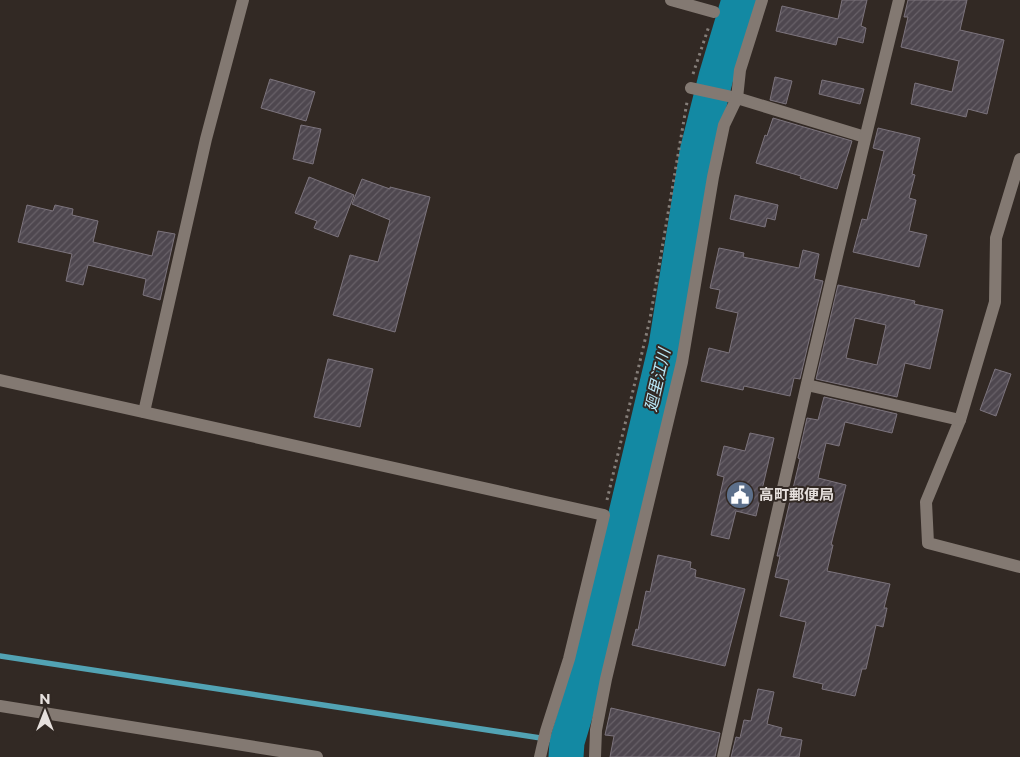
<svg xmlns="http://www.w3.org/2000/svg" width="1020" height="757" font-family="Montserrat,'Noto Sans JP',sans-serif">
<style>
.lines{fill:none;stroke-linecap:round;stroke-linejoin:round}
.stream{stroke:#52a3b4;stroke-width:5.5}
.river{stroke:#1389a3;stroke-width:35}
.building{fill:url(#building-hatch);stroke:#7c747d;fill-rule:evenodd}
.path{stroke:#857e79;stroke-width:3;stroke-dasharray:2.5 4;stroke-linecap:butt}
.minor{stroke:#837972;stroke-width:12}
.tertiary{stroke:#837972;stroke-width:12}
.labels{text-anchor:middle;stroke-width:4;stroke-linejoin:round;paint-order:stroke}
.poi-label{font-size:15px;font-weight:bold;fill:#e6e0dd;stroke:#322924;text-anchor:start}
.water-label{font-size:16px;font-style:italic;fill:#b9e8f7;stroke:#322924}
</style>
<defs>
<pattern id="building-hatch" width="6" height="6" patternUnits="userSpaceOnUse" patternTransform="scale(1.25)"><rect width="6" height="6" fill="#4e474f"/><path d="M-1 1l2-2M0 6l6-6M5 7l2-2" fill="none" stroke="#686168"/></pattern>
</defs>
<rect width="100%" height="100%" fill="#322924"/>
<g class="lines">
<polyline class="stream" points="0,656 567,742"/>
<polyline class="river" points="566,757 567,742 590,665 666,346 697,152 716,77 739,0"/>
</g>
<g class="building">
<polygon points="842,0 867,0 861,26 866,28 863,43 838,37 836,45 776,31 782,6 838,19"/>
<polygon points="908,0 967,0 960,30 1004,40 987,114 968,109 966,117 911,104 915,83 952,92 959,61 901,47 908,17 904,17"/>
<polygon points="775,77 792,81 786,104 770,100"/>
<polygon points="270,79 315,92 306,121 261,108"/>
<polygon points="822,80 864,89 860,104 819,94"/>
<polygon points="773,118 852,141 837,189 800,178 801,176 756,163 765,135 767,136"/>
<polygon points="301,125 321,129 313,164 293,159"/>
<polygon points="878,128 920,138 912,174 915,175 909,198 916,200 909,231 927,235 919,267 853,252 862,219 867,220 884,151 873,148"/>
<polygon points="309,177 354,195 338,237 314,228 317,221 295,213"/>
<polygon points="362,179 390,189 390,187 430,197 395,332 333,315 350,255 378,262 390,220 352,204"/>
<polygon points="735,195 778,205 775,220 767,218 765,227 730,219"/>
<polygon points="27,205 53,211 55,205 73,209 72,215 98,221 93,242 152,256 158,231 175,234 160,300 143,295 146,279 88,265 83,285 66,281 72,254 18,242"/>
<polygon points="719,248 744,253 743,257 799,268 803,250 819,254 814,279 823,281 800,379 794,378 790,396 744,386 743,390 701,381 709,348 729,353 738,313 716,308 720,290 710,288"/>
<path d="M838,285L915,301L914,304L943,310L930,369L905,363L897,397L816,379ZM855,318L886,325L877,365L846,358Z"/>
<polygon points="328,359 373,369 360,427 314,417"/>
<polygon points="995,369 1011,374 996,416 980,410"/>
<polygon points="824,397 897,414 892,433 845,422 839,446 826,443 818,478 846,485 831,545 833,545 827,571 890,584 884,608 887,608 883,627 876,625 866,669 862,669 855,696 822,689 823,684 793,677 806,622 780,616 789,580 775,577 780,556 777,556 800,459 798,458 807,418 818,420"/>
<polygon points="750,433 774,438 756,516 736,511 729,539 711,535 724,477 717,475 724,446 745,451"/>
<polygon points="658,555 691,562 690,568 696,570 695,577 745,589 725,666 632,645 636,629 638,630 646,591 650,592"/>
<polygon points="758,689 774,692 767,724 782,728 780,736 802,740 799,757 731,757 736,737 740,738 744,720 751,721"/>
<polygon points="611,708 720,733 715,757 610,757 614,736 605,735"/>
</g>
<g class="lines">
<g class="path">
<polyline points="693,74 709,26"/>
<polyline points="607,500 650,319 687,102"/>
</g>
<g class="minor">
<polyline points="671,0 714,12"/>
<polyline points="691,88 737,98 865,137"/>
<polyline points="1020,159 996,238 995,302 960,420 926,502 928,543 1020,567"/>
<polyline points="0,380 604,515 569,659 546,731 540,757"/>
<polyline points="807,385 960,420"/>
<polyline points="144,412 206,139 243,0"/>
<polyline points="595,757 596,730 606,679 682,362 713,177 724,125 737,98 740,70 762,0"/>
<path d="M723,757C778,504 837,251 899,0"/>
</g>
<polyline class="tertiary" points="0,706 317,757"/>
</g>
<defs>
<symbol id="civic-disc" viewBox="-11 -11 22 22"><circle r="9.5" fill="#5c6f8a" stroke="#322924"/><path d="M-.6-6.5H3V-4.5H.6V-3L4-1V1h2V6H-6V1h2V-1L-.6-3ZM-1.2 2.5V6h2.4V2.5Z" fill="#fff"/></symbol>
</defs>
<g fill-rule="evenodd">
<use href="#civic-disc" x="724" y="479" width="32" height="32"/>
</g>
<g class="labels">
<g class="poi-label">
<text x="759" y="500">高町郵便局</text>
</g>
<g class="water-label">
<text transform="translate(657 380) rotate(-77)" y="6">廻里江川</text>
</g>
</g>
<g transform="translate(45 712)" stroke="#322924" stroke-width="4" paint-order="stroke">
<path d="M0-4L9 19L0 12L-9 19Z" fill="#e6e0dd"/>
<text y="-8" font-size="14" font-weight="bold" text-anchor="middle" fill="#e6e0dd">N</text>
</g>
</svg>
